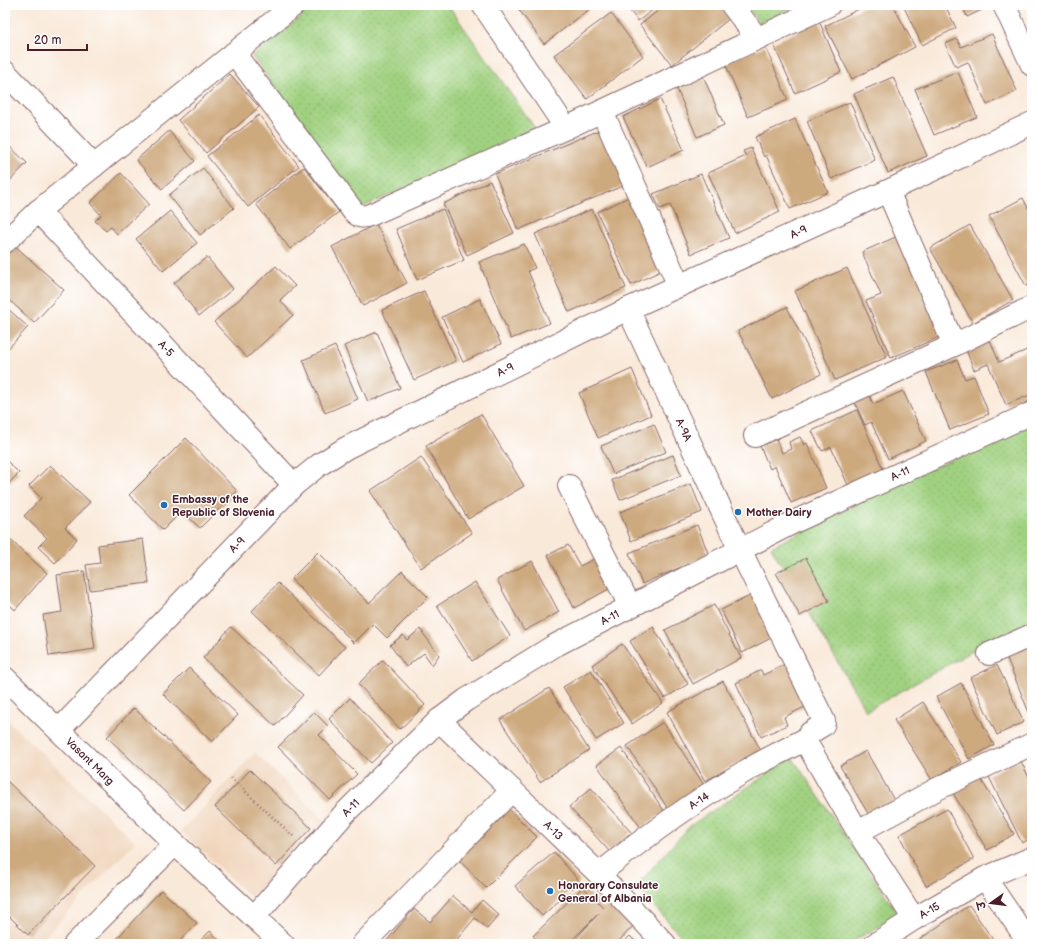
<svg xmlns="http://www.w3.org/2000/svg" width="1037" height="949" font-family="'Balsamiq Sans','Playpen Sans Deva',sans-serif">
<style>
.built{fill:#f0d5bc}
.park{fill:url(#park-dots);stroke:#757856}
.building{fill:#cda97e}
.lines{fill:none;stroke-linecap:round;stroke-linejoin:round}
.minor-casing{stroke:#876668;stroke-width:24}
.path{stroke:#876668;stroke-width:2.5;stroke-dasharray:1 3;stroke-linecap:butt}
.minor{stroke:#fff;stroke-width:22}
.poi-dot{fill:#1f6fb2;stroke:#fff;stroke-width:1.5}
.labels{text-anchor:middle;stroke-width:3;stroke-linejoin:round;paint-order:stroke}
.street-label{font-size:11px;fill:#4a1f2b;stroke:#fff}
.poi-label{font-size:11px;font-weight:bold;fill:#4a1f2b;stroke:#fff;text-anchor:start}
</style>
<defs>
<pattern id="park-dots" width="8" height="8" patternUnits="userSpaceOnUse"><rect width="8" height="8" fill="#a0d180"/><path d="M2 2h.1M6 6h.1" fill="none" stroke="#8bb36f" stroke-width="1.8" stroke-linecap="round"/></pattern>
</defs>
<rect width="100%" height="100%" fill="#fff"/>
<filter id="ink" filterUnits="userSpaceOnUse"><feTurbulence type="fractalNoise" baseFrequency=".025" numOctaves="2"/><feDisplacementMap in="SourceGraphic" scale="8" xChannelSelector="R" yChannelSelector="G"/><feConvolveMatrix kernelMatrix="1 2 1 2 8 2 1 2 1" color-interpolation-filters="sRGB"/></filter>
<filter id="wash" filterUnits="userSpaceOnUse"><feTurbulence type="fractalNoise" baseFrequency=".012" numOctaves="4" result="noise"/><feDisplacementMap in="SourceGraphic" scale="16" xChannelSelector="R" yChannelSelector="G"/><feGaussianBlur stdDeviation="0.9" result="paint"/><feColorMatrix in="noise" values="0 0 0 0 0 0 0 0 0 0 0 0 0 0 0 0 0 1.4 0 .05"/><feComposite in="paint" operator="in"/></filter>
<g filter="url(#wash)">
<rect width="100%" height="100%" fill="#f9e9d9"/>
<g class="built">
<polygon points="5,718 135,842 38,944 5,944"/>
<polygon points="255,753 326,821 252,899 181,831"/>
</g>
<g class="park">
<polygon points="316,5 448,5 535,128 361,208 252,56"/>
<polygon points="745,5 798,5 760,23"/>
<polygon points="1032,425 1032,622 994,639 866,711 771,547 908,479"/>
<polygon points="792,757 899,915 848,944 688,944 636,886 690,826"/>
</g>
<g id="blocks">
<g class="building">
<polygon points="520,5 595,5 544,44 517,7"/>
<polygon points="625,5 659,5 638,21"/>
<polygon points="665,5 719,5 730,18 672,65 640,25"/>
<polygon points="867,5 893,5 915,47 852,79 825,26"/>
<polygon points="903,5 945,5 956,28 922,45"/>
<polygon points="962,5 992,5 967,17"/>
<polygon points="611,13 643,56 587,99 554,55"/>
<polygon points="819,21 841,72 795,93 773,43"/>
<polygon points="992,34 1017,91 987,105 968,62 956,67 945,44 957,39 961,47"/>
<polygon points="765,46 788,100 748,117 725,63"/>
<polygon points="701,71 724,125 697,137 674,82"/>
<polygon points="958,72 977,117 934,135 915,89"/>
<polygon points="230,74 259,107 206,153 178,120"/>
<polygon points="893,77 927,156 888,173 854,94"/>
<polygon points="660,99 684,150 647,167 623,117"/>
<polygon points="850,102 875,160 831,179 807,121"/>
<polygon points="259,115 299,166 248,207 207,156"/>
<polygon points="795,119 828,192 790,209 766,155 764,157 755,137"/>
<polygon points="602,129 625,185 518,230 495,174"/>
<polygon points="169,131 195,161 162,189 136,160"/>
<polygon points="5,142 27,163 5,186"/>
<polygon points="751,148 780,212 735,233 708,173 746,156 743,151"/>
<polygon points="304,167 339,212 290,249 256,204"/>
<polygon points="203,168 234,208 200,235 169,195"/>
<polygon points="121,173 149,204 117,234 111,227 106,231 95,221 101,215 90,203"/>
<polygon points="701,174 729,238 691,254 670,205 660,209 653,194"/>
<polygon points="490,181 514,233 467,255 443,204"/>
<polygon points="631,196 665,269 631,285 597,212"/>
<polygon points="1023,198 1032,216 1032,283 1026,286 989,216"/>
<polygon points="443,209 464,260 417,280 396,229"/>
<polygon points="592,209 626,288 569,312 535,234"/>
<polygon points="170,211 197,243 163,271 136,239"/>
<polygon points="376,224 407,283 363,306 332,247"/>
<polygon points="970,225 1013,300 973,323 930,248"/>
<polygon points="900,235 944,335 891,358 866,301 881,295 862,252"/>
<polygon points="12,243 64,290 34,323 5,296 5,251"/>
<polygon points="524,244 535,268 528,271 550,323 511,339 479,262"/>
<polygon points="207,257 233,289 199,316 174,283"/>
<polygon points="276,266 295,286 280,300 293,315 247,358 214,322"/>
<polygon points="847,268 887,357 835,380 795,291"/>
<polygon points="424,291 456,361 414,380 382,310"/>
<polygon points="480,299 501,344 463,362 442,317"/>
<polygon points="5,306 28,327 5,352"/>
<polygon points="787,307 821,374 772,399 738,331"/>
<polygon points="377,332 400,388 368,402 344,346"/>
<polygon points="990,340 999,362 1027,350 1032,362 1032,394 1006,405 988,364 974,370 966,350"/>
<polygon points="335,346 358,399 325,413 303,360"/>
<polygon points="957,360 965,379 974,376 989,414 950,430 926,372"/>
<polygon points="632,369 651,415 598,438 579,393"/>
<polygon points="903,391 926,441 888,459 871,422 865,425 854,401 869,394 873,404"/>
<polygon points="857,410 883,469 848,485 831,447 822,451 812,431"/>
<polygon points="481,414 524,486 468,519 426,446"/>
<polygon points="654,424 666,452 613,474 601,446"/>
<polygon points="800,437 804,445 807,443 826,488 791,503 775,466 770,469 760,446 776,439 782,453 791,449 789,442"/>
<polygon points="186,438 237,491 200,528 182,511 163,530 129,495"/>
<polygon points="673,455 681,475 620,500 612,480"/>
<polygon points="421,457 472,533 421,568 370,491"/>
<polygon points="5,459 19,473 5,487"/>
<polygon points="50,465 90,502 65,528 77,539 55,563 38,547 47,538 24,516 41,498 29,486"/>
<polygon points="691,484 702,512 631,541 620,512"/>
<polygon points="697,525 709,555 642,584 629,553"/>
<polygon points="5,535 47,573 15,610 5,600"/>
<polygon points="143,539 149,583 90,590 86,565 100,563 98,545"/>
<polygon points="568,545 580,566 594,559 609,589 574,608 548,555"/>
<polygon points="318,552 369,603 402,571 428,597 387,638 373,624 354,643 291,579"/>
<polygon points="806,558 829,601 800,616 776,573"/>
<polygon points="532,561 559,612 524,631 497,580"/>
<polygon points="84,571 95,649 49,656 43,615 62,612 57,575"/>
<polygon points="475,582 510,636 472,661 437,606"/>
<polygon points="278,583 345,647 319,675 252,611"/>
<polygon points="756,593 777,635 742,653 721,610"/>
<polygon points="714,605 741,658 693,684 665,630"/>
<polygon points="231,627 303,695 275,726 203,658"/>
<polygon points="653,627 688,684 665,698 630,641"/>
<polygon points="420,629 439,655 432,665 424,653 406,667 390,645 403,635 407,640"/>
<polygon points="622,644 663,703 632,724 592,665"/>
<polygon points="1032,645 1032,720 1006,656"/>
<polygon points="383,660 425,705 400,729 358,684"/>
<polygon points="788,663 809,705 784,717 787,725 761,737 736,683 761,670 763,675"/>
<polygon points="997,665 1024,722 997,735 970,678"/>
<polygon points="189,668 238,715 212,742 163,694"/>
<polygon points="591,670 624,723 596,740 563,687"/>
<polygon points="723,681 761,751 705,781 667,712"/>
<polygon points="961,683 994,745 969,759 936,697"/>
<polygon points="549,688 589,750 540,782 500,720"/>
<polygon points="350,698 392,743 371,763 329,719"/>
<polygon points="923,702 961,762 932,780 894,720"/>
<polygon points="134,708 211,782 184,810 107,737"/>
<polygon points="314,712 328,726 319,735 357,774 330,800 278,747"/>
<polygon points="663,722 704,785 668,809 627,746"/>
<polygon points="621,748 665,812 641,828 597,765"/>
<polygon points="866,751 898,807 873,822 840,766"/>
<polygon points="1020,759 1032,784 1032,838 1022,843 988,775"/>
<polygon points="250,770 311,828 276,866 215,807"/>
<polygon points="979,776 1014,834 987,850 953,793"/>
<polygon points="5,779 95,866 28,935 5,912"/>
<polygon points="591,788 631,832 610,852 569,807"/>
<polygon points="504,804 537,837 486,888 454,855"/>
<polygon points="947,809 974,859 926,886 899,835"/>
<polygon points="554,852 580,882 542,916 515,886"/>
<polygon points="583,887 604,908 612,900 636,923 616,944 571,944 599,913 568,944 541,944 533,936"/>
<polygon points="161,890 197,923 177,944 112,944"/>
<polygon points="453,896 472,912 482,900 499,915 487,929 475,918 453,944 384,944 414,909 430,922"/>
<polygon points="969,905 996,944 913,944"/>
<polygon points="210,931 223,944 197,944"/>
<polygon points="630,936 638,944 622,944"/>
</g>
</g>
</g>
<g filter="url(#ink)">
<use href="#blocks" fill-opacity="0" stroke="#876668" stroke-width="1"/>
<g class="lines">
<defs>
<g id="minor">
<polyline points="483,5 566,128"/>
<polyline points="732,5 757,38"/>
<polyline points="1004,5 1032,65"/>
<path d="M234,53L353,211C359,217 362,218 370,215L566,128L829,5"/>
<polyline points="5,72 94,166"/>
<polyline points="602,111 679,286"/>
<polyline points="888,191 954,345"/>
<path id="s1" d="M38,211L294,485"/>
<polyline points="5,242 38,211 294,5"/>
<path id="s2" d="M628,309L740,550L824,721V723L823,725L810,733L806,739L807,744L858,832L914,919"/>
<polyline points="755,436 954,345 1032,307"/>
<polyline points="569,486 630,606"/>
<polyline points="989,654 1032,635"/>
<path id="s3" d="M5,678L175,844L283,944"/>
<path id="s4" d="M439,720L599,874L665,944"/>
<path id="s5" d="M59,730L294,485L319,465L346,448L628,309L888,191L1032,123"/>
<polyline points="858,832 937,789 1032,744"/>
<path id="s6" d="M599,874C645,837 693,802 744,772C764,760 785,750 806,739"/>
<polyline points="985,878 1030,944"/>
<path id="s7" d="M254,917L344,814L392,766L439,720L466,700L554,646L796,521L1032,413"/>
<polyline points="75,944 175,844"/>
<polyline points="363,944 512,790"/>
<path id="s8" d="M875,944L914,919L985,878L1032,858"/>
</g>
</defs>
<use href="#minor" class="minor-casing"/>
<polyline class="path" points="231,778 295,838"/>
<use href="#minor" class="minor"/>
</g>
</g>
<g class="poi-dot">
<circle cx="164" cy="505" r="4"/>
<circle cx="738" cy="512" r="4"/>
<circle cx="550" cy="891" r="4"/>
</g>
<g class="labels">
<g class="street-label">
<text dy="4" stroke="none"><textPath href="#s5" startOffset="905">A-9</textPath></text>
<text dy="4" stroke="none"><textPath href="#s1" startOffset="188">A-5</textPath></text>
<text dy="4" stroke="none"><textPath href="#s5" startOffset="581">A-9</textPath></text>
<text dy="4" stroke="none"><textPath href="#s2" startOffset="133">A-9A</textPath></text>
<text dy="4" stroke="none"><textPath href="#s7" startOffset="794">A-11</textPath></text>
<text dy="4" stroke="none"><textPath href="#s5" startOffset="257">A-9</textPath></text>
<text dy="4" stroke="none"><textPath href="#s7" startOffset="470">A-11</textPath></text>
<text dy="4" stroke="none"><textPath href="#s3" startOffset="119">Vasant Marg</textPath></text>
<text dy="4" stroke="none"><textPath href="#s6" startOffset="124">A-14</textPath></text>
<text dy="4" stroke="none"><textPath href="#s7" startOffset="146">A-11</textPath></text>
<text dy="4" stroke="none"><textPath href="#s4" startOffset="159">A-13</textPath></text>
<text dy="4" stroke="none"><textPath href="#s8" startOffset="64">A-15</textPath></text>
</g>
<g class="poi-label">
<text x="172" y="503">Embassy of the<tspan x="172" dy="13">Republic of Slovenia</tspan></text>
<text x="746" y="516">Mother Dairy</text>
<text x="558" y="889">Honorary Consulate<tspan x="558" dy="13">General of Albania</tspan></text>
</g>
</g>
<rect width="1037" height="949" fill="none" stroke="#fff" stroke-width="20"/>
<g transform="translate(991 903) rotate(256)" stroke="#ffffff" stroke-width="3" paint-order="stroke">
<path d="M0-3L7 15L0 10L-7 15Z" fill="#4a1f2b"/>
<text y="-6" font-size="11" font-weight="bold" text-anchor="middle" fill="#4a1f2b">उ</text>
</g>
<path d="M28 44v6h59v-6" fill="none" stroke="#4a1f2b" stroke-width="2"/>
<text x="34" y="44" font-size="12" fill="#4a1f2b" stroke="#ffffff" stroke-width="3" paint-order="stroke">20 m</text>
</svg>
